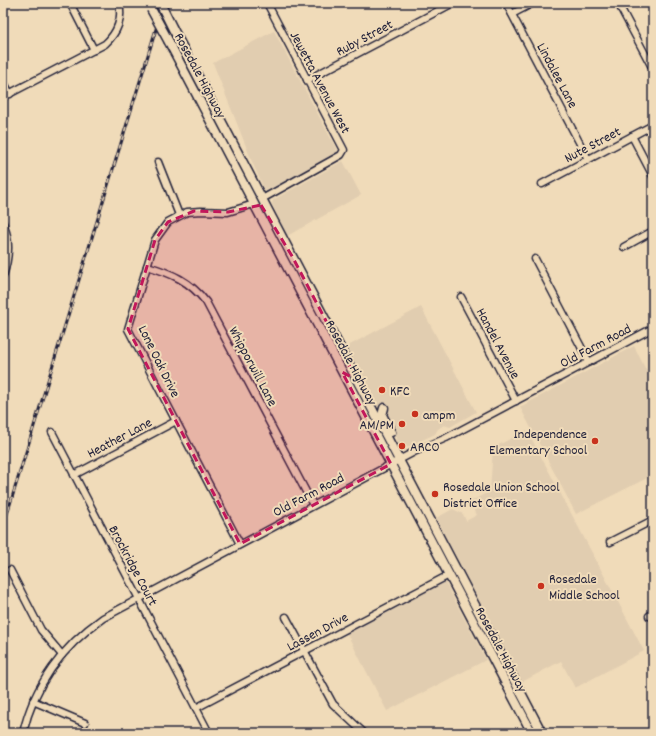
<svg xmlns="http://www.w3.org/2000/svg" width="656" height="736" font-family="Dekko,sans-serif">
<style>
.built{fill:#e1cdb0}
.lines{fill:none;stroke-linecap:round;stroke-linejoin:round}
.minor-casing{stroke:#22223b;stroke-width:9}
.major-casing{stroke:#22223b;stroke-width:11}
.minor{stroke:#f0dbb9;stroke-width:6}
.major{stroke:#f0dbb9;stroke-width:8}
.rail-casing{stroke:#22223b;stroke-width:3}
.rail{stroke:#f0dbb9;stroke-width:1.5;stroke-dasharray:4.5;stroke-linecap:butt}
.major-bridge-casing{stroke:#22223b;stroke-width:11;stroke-linecap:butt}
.major-bridge{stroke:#f0dbb9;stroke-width:8}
.marked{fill:#c2185b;fill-opacity:0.2;stroke:#c2185b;stroke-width:3;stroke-dasharray:8 5;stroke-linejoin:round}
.poi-dot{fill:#c8321e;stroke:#f0dbb9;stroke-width:1.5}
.labels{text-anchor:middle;stroke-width:4;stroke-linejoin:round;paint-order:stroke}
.street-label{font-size:14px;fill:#22223b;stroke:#f0dbb9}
.poi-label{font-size:14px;fill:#22223b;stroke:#f0dbb9;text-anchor:start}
</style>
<rect width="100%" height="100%" fill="#f0dbb9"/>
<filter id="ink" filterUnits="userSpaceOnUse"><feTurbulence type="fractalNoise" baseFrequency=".025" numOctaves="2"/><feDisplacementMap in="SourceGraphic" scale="8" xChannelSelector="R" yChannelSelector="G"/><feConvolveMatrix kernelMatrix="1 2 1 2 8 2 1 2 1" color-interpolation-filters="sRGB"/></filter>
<g filter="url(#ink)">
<g class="built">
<polygon points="274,31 339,154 265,191 253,164 213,63"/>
<polygon points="343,161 361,195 287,236 272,204 273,200"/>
<polygon points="421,307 476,412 450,427 444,425 438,429 435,434 405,448 398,447 395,433 386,416 379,409 346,347"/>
<polygon points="634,346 646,370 653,367 653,475 576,514 520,407"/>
<polygon points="527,430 644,651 575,688 561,661 522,682 436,518 453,509 463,514 466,521 477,515 470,502 490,491 493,448"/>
<polygon points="443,578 486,660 387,711 345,630"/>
</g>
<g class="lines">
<defs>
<g id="minor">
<polyline points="70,3 94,50"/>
<polyline points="506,3 588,159"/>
<polyline points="618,3 653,69"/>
<polyline points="512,14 533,3"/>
<polyline points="307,80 453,3"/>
<polyline points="3,81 10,94"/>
<path d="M3,97L105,44C117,33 123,20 119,3"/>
<polyline points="632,136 653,176"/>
<polyline points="158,162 179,215"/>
<polyline points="542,184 653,125"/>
<polyline points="262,199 341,155 344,150 267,3"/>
<path d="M3,223C11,241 9,258 3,276"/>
<polyline points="624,247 653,231"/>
<polyline points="535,259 589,362"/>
<path d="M147,266C171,273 190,281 206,302L313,505"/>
<polyline points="461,297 516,401"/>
<polyline points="52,432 209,733"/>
<polyline points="74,475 176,421"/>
<polyline points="610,542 653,520"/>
<polyline points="240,544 128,329 155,240 168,222 187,212 201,211 228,212 254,204"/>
<polyline points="10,570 41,630 62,655"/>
<polyline points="649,616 653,613"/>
<polyline points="286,617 333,704 364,733"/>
<polyline points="33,701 85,723"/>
<polyline points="196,708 449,575"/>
<path d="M23,733C34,685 63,646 103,618L414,452L446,438L653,328"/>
</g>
<g id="major">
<polyline points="173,29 542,733"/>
<polyline points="169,42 532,733"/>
<polyline points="384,408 382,415 391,432"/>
</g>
</defs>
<use href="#minor" class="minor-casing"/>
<use href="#major" class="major-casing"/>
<use href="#minor" class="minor"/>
<use href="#major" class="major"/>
<defs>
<polyline id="rail" points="3,527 164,3"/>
</defs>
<use href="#rail" class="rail-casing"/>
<use href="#rail" class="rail"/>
<defs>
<g id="major-bridge">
<polyline points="160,3 173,29"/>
<polyline points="151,9 169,42"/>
</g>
</defs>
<use href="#major-bridge" class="major-bridge-casing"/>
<use href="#major-bridge" class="major-bridge"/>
</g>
</g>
<path class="marked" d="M261,205L292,256L357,380L342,372L391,464L240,544L128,329L155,240L168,222L194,211L228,212Z"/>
<g class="poi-dot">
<circle cx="382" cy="390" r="4"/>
<circle cx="415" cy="414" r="4"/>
<circle cx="402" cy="424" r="4"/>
<circle cx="595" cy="441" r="4"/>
<circle cx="402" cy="446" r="4"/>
<circle cx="435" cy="494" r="4"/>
<circle cx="541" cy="586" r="4"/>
</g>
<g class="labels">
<g class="street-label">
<text transform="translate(364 37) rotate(-28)" y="5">Ruby Street</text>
<text transform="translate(201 75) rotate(62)" y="5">Rosedale Highway</text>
<text transform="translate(558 75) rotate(62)" y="5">Lindalee Lane</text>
<text transform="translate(321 82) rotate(62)" y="5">Jewetta Avenue West</text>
<text transform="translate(592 144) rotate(-28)" y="5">Nute Street</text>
<text transform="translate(499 343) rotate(62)" y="5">Handel Avenue</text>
<text transform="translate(595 345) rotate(-28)" y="5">Old Farm Road</text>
<text transform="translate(160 361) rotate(64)" y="5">Lone Oak Drive</text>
<text transform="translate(352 362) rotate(62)" y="5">Rosedale Highway</text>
<text transform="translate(254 366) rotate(62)" y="5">Whipporwill Lane</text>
<text transform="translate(119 437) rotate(-28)" y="5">Heather Lane</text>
<text transform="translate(308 494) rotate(-28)" y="5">Old Farm Road</text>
<text transform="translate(134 565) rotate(62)" y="5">Brockridge Court</text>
<text transform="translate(317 631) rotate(-28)" y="5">Lassen Drive</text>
<text transform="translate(502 649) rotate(62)" y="5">Rosedale Highway</text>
</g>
<g class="poi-label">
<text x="390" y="395">KFC</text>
<text x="423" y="419">ampm</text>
<text x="394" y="429" text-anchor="end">AM/PM</text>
<text x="587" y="438" text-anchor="end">Independence<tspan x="587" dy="16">Elementary School</tspan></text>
<text x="410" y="451">ARCO</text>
<text x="443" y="491">Rosedale Union School<tspan x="443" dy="16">District Office</tspan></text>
<text x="549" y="583">Rosedale<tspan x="549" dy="16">Middle School</tspan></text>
</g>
</g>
<rect width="656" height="736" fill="none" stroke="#f0dbb9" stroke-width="16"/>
<rect x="8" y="8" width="640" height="720" fill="none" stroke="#22223b" stroke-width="1.5" filter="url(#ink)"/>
</svg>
